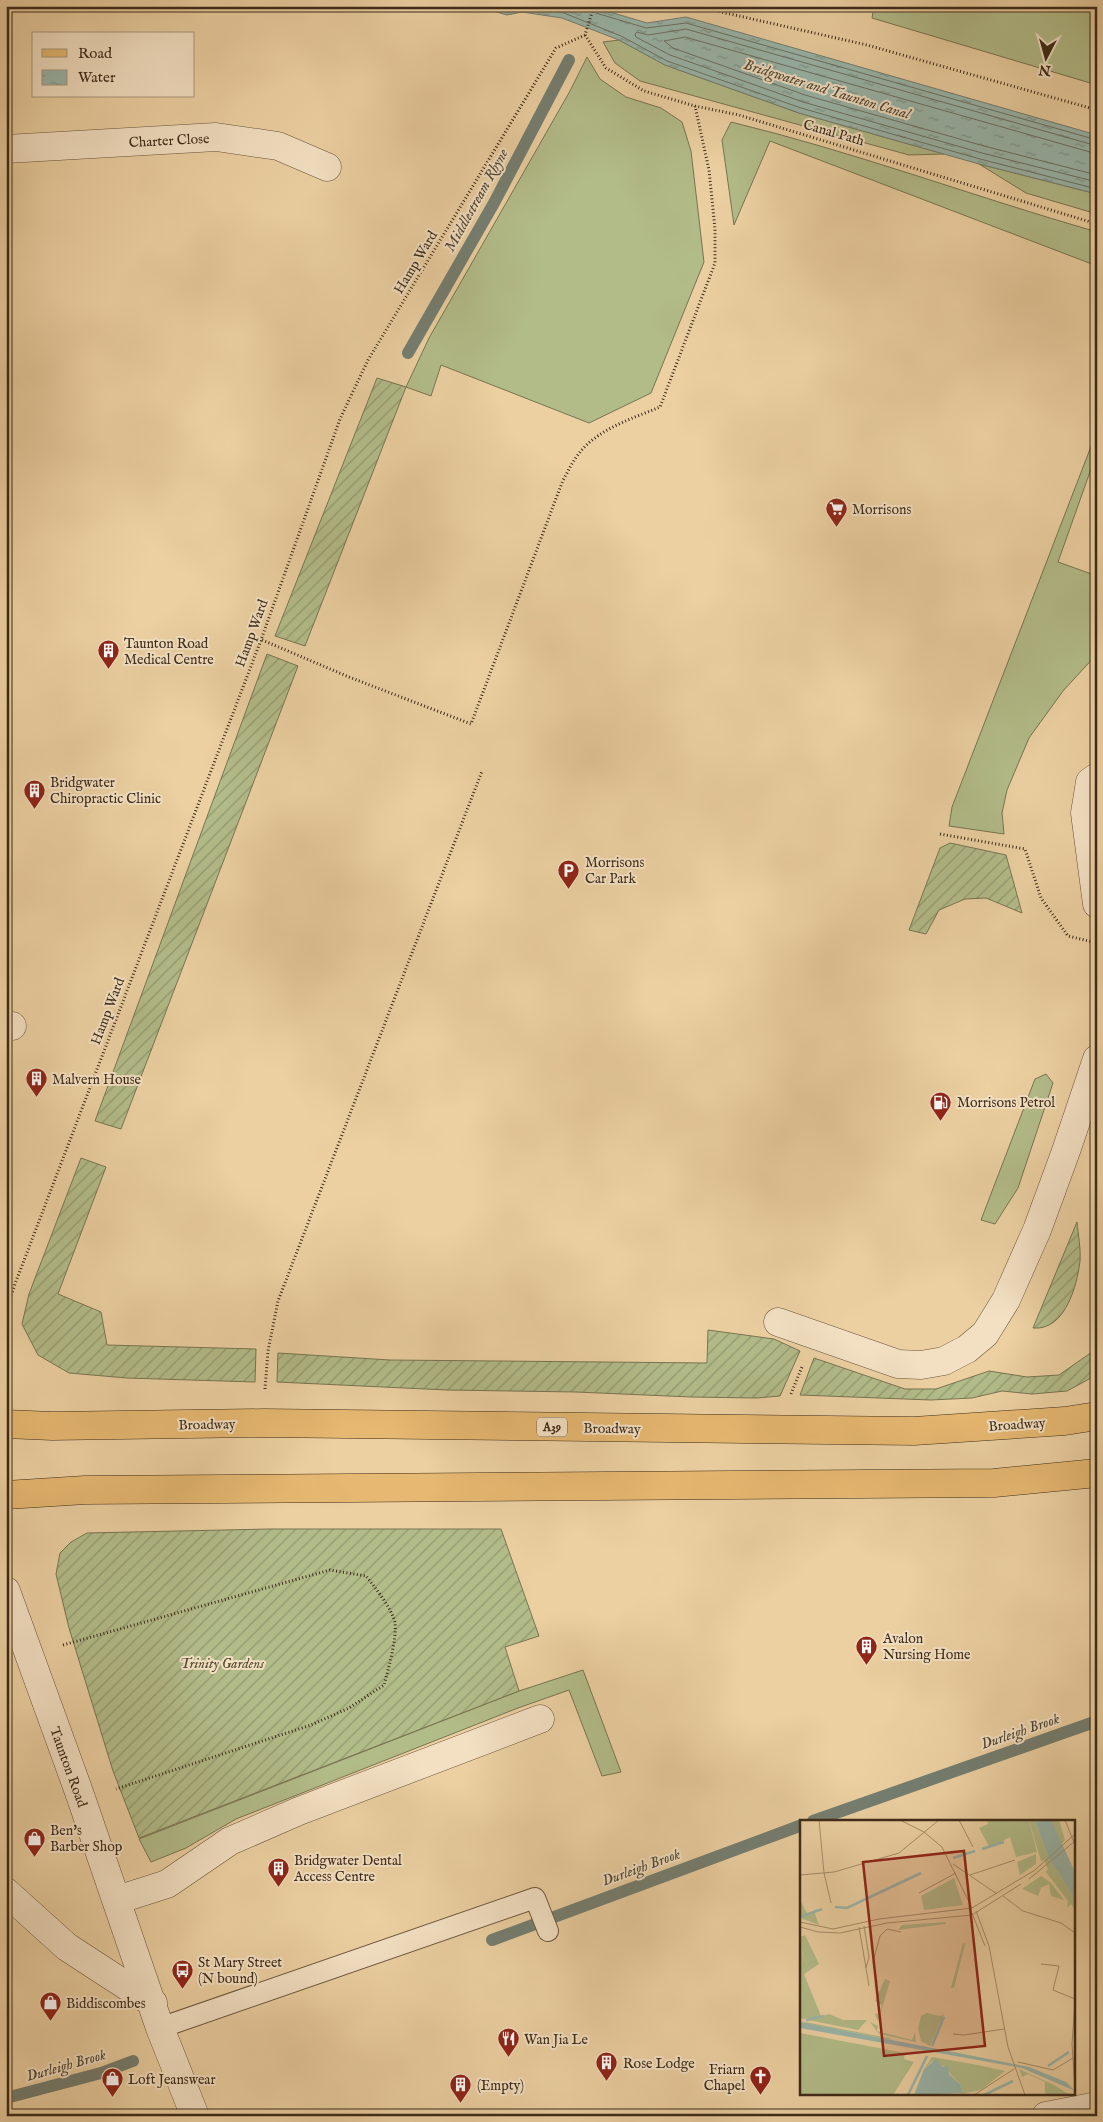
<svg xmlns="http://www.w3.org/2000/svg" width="1103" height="2122" font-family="'IM FELL English',serif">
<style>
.grass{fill:#b2bc89;stroke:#787451}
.garden{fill:url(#garden-furrows);stroke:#787451}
.water{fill:url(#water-ripples);stroke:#747e71}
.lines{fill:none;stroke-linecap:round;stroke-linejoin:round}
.shore{stroke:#6b7062;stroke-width:1}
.stream{stroke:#747e71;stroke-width:12}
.service-casing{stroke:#69543b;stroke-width:22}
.minor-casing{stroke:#69543b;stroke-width:29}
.tertiary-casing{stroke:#69543b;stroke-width:29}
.primary-casing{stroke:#3d2b19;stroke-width:29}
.path{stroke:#3d2b19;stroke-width:3;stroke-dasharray:1 2.5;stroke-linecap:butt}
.service{stroke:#f3e0c3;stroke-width:20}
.minor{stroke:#f3e0c3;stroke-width:28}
.tertiary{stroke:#f3e0c3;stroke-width:28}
.primary{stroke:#e6b871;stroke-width:28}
.labels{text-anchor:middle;stroke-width:4;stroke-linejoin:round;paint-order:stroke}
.shield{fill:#f3e0c3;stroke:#74614c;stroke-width:1}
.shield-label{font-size:12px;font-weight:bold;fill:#3d2b19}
.street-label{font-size:14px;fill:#3d2b19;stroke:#f3e0c3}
.poi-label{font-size:14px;fill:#3d2b19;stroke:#f3e0c3;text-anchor:start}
.park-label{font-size:14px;font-style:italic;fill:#54482f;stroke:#f3e0c3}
.water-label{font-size:15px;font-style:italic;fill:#4f4736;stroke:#f3e0c3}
.inset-river{fill:none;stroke:#99b6ab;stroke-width:2.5}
.inset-road{fill:none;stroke:#a68e6b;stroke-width:1}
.view{fill:#8f2418;fill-opacity:0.15;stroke:#8f2418;stroke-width:2.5}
.inset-edge{fill:none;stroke:#3d2b19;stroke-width:2.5}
</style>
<defs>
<pattern id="garden-furrows" width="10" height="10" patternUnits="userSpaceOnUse" patternTransform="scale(1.25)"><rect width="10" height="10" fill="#b2bc89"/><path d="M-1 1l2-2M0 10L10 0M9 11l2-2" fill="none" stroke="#92996f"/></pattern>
<pattern id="water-ripples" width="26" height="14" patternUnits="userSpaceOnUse" patternTransform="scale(1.25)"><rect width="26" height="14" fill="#99b6ab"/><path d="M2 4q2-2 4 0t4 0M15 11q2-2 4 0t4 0" fill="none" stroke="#7e948a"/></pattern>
</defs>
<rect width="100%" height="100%" fill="#ecd0a2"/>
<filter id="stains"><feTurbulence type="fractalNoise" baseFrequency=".004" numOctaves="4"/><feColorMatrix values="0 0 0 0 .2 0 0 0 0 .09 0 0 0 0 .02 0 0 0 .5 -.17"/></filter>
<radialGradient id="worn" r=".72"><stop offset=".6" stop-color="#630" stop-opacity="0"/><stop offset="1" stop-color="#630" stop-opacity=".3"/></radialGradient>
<g class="grass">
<polygon points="874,6 1097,6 1097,85 872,18"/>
<polygon points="619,40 665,65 799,113 944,154 909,155 640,81 615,63 603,42"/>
<polygon points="587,57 600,79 626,97 661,108 682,122 691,151 704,262 651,393 589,423 441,365 431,396 406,387 429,338 570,91"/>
<path d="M731,122C855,152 975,197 1097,232V266L770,141L734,225L722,140Z"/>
<polygon points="979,164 1097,194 1097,214 1026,193"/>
<polygon points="1097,431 1097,470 1091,469 1058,562 1097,576 1097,654 1063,691 1029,738 1007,790 1002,813 1004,834 949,826 952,807"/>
<polygon points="1046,1074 1053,1083 1018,1188 995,1224 981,1220 1035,1079"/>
<polygon points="583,1670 621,1772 602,1776 569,1690 518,1708 236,1819 186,1848 151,1862 139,1839 519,1691"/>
</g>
<g class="garden">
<polygon points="377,378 406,387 305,646 275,636"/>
<polygon points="267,654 298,666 121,1129 95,1121"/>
<polygon points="950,843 1006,855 1022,913 986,898 965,899 939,910 926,934 909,930 940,848"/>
<polygon points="81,1158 106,1167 58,1294 101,1312 107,1345 256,1349 255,1382 127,1378 69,1373 38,1355 22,1324 29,1294"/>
<path d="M1077,1222C1078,1234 1081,1249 1080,1261C1077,1286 1065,1331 1033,1328Z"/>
<polygon points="708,1330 774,1339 800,1351 780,1396 757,1398 691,1397 576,1392 447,1390 277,1382 278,1353 390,1360 707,1363"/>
<polygon points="1092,1352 1097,1356 1097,1372 1091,1378 1067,1391 1032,1394 1002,1391 972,1398 931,1400 800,1395 814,1358 905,1389 936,1389 989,1371 1027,1377 1059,1375"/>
<polygon points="270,1529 501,1529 539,1636 505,1647 519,1691 139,1838 113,1771 69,1628 56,1574 60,1553 71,1542 87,1533"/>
</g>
<polygon class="water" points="476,6 590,6 647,23 686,17 1097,135 1097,194 979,164 799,113 665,65 619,40 562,18 522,12 507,15"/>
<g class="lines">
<g class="shore">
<polyline points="495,6 507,10 523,7 564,13 621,36 667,61 801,108 980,159 1097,189"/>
<polyline points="592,6 593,11 596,13 646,28 686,23 1097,140"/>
<polyline points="1097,146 686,29 648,35 637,32 635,34 636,37 670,55 803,102 982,153 1097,182"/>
<polyline points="1097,154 685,37 664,41 673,48 805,95 984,146 1097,175"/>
</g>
<g class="stream">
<polyline points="408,353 494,203 569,60"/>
<polyline points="813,1821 1097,1721"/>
<polyline points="492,1940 802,1825"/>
<polyline points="6,2098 101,2073 133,2061"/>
</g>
<defs>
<polyline id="service" points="160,2028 535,1898 548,1931"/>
<g id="minor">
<polyline points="6,149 216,137 278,146 327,167"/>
<polyline points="1097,777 1090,782 1085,813 1097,904"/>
<polyline points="6,1026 12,1026"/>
<polyline points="778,1322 898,1364 921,1365 944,1361 967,1349 985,1334 1006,1300 1037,1230 1066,1151 1097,1059"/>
<polyline points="6,1892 67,1947 153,2003"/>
<polyline points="117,1900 167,1884 230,1841 299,1811 540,1719"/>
<polyline points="1046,2116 1097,2106"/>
</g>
<polyline id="tertiary" points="6,1591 79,1792 160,2028 195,2116"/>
<g id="primary">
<polyline points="6,1424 52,1426 264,1423 914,1431 1065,1421 1097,1416"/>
<polyline points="6,1495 85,1490 994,1483 1097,1473"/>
</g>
</defs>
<use href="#service" class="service-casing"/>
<use href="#minor" class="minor-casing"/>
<use href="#tertiary" class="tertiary-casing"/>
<use href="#primary" class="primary-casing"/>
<g class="path">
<polyline points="627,6 642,11 667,6"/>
<polyline points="695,6 867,45 1097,110"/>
<polyline points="585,35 606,68 644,91 695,106 739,115 1097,224"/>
<path d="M262,640L349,677L471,724L563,480C568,472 571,464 577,456C595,430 631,419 660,407L715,263V229L709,170L695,106"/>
<polyline points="940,834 1025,849 1041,898 1068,936 1097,943"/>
<polyline points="6,1312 15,1284 261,640 340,419 368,360 556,48 585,35 594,6"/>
<polyline points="265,1389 268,1351 278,1301 482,771"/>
<polyline points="791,1394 802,1367"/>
<path d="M63,1645L330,1570L366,1576C374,1586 393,1610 395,1623C397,1639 388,1670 384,1685L349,1708L311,1725L116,1789"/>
</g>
<use href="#service" class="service"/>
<use href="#minor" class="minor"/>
<use href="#tertiary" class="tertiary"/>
<use href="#primary" class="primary"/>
</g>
<defs>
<symbol id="supermarket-pin" viewBox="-11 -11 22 30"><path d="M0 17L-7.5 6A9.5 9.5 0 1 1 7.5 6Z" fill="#8f2418" stroke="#f3e0c3"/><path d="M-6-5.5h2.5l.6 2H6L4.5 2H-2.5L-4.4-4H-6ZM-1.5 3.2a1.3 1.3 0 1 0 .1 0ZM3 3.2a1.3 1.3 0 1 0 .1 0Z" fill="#fff"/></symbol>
<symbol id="building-pin" viewBox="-11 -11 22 30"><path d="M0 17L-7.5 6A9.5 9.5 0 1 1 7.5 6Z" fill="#8f2418" stroke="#f3e0c3"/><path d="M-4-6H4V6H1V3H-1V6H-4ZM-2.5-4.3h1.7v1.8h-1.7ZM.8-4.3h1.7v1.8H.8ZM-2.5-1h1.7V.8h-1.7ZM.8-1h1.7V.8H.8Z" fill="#fff"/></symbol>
<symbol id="parking-pin" viewBox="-11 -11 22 30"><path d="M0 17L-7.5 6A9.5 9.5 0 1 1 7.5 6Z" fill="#8f2418" stroke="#f3e0c3"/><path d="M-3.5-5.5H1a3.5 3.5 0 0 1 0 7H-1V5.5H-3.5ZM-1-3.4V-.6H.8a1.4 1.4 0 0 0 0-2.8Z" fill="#fff"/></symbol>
<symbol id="fuel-pin" viewBox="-11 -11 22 30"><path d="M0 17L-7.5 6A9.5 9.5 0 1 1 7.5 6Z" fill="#8f2418" stroke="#f3e0c3"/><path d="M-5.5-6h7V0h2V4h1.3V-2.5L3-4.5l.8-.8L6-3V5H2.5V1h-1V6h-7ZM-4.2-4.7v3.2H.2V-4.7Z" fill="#fff"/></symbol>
<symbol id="shop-pin" viewBox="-11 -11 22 30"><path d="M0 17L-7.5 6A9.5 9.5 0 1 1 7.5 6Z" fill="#8f2418" stroke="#f3e0c3"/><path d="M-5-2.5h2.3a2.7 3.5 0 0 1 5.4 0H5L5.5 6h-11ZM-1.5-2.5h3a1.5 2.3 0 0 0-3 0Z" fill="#fff"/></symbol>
<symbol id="bus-pin" viewBox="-11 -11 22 30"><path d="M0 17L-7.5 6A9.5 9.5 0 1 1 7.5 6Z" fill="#8f2418" stroke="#f3e0c3"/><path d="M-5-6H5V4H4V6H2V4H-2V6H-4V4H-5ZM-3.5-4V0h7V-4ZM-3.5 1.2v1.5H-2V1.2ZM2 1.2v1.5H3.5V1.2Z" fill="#fff"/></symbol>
<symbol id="restaurant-pin" viewBox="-11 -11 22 30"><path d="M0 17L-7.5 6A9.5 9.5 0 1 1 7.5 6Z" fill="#8f2418" stroke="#f3e0c3"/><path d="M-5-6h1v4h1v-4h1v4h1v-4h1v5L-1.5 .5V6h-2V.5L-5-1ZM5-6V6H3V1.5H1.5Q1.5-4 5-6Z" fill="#fff"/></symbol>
<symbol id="church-pin" viewBox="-11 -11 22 30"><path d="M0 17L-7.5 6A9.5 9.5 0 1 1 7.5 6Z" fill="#8f2418" stroke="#f3e0c3"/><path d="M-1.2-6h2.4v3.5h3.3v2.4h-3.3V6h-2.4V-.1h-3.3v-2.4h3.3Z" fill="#fff"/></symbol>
</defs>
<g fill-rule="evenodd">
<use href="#supermarket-pin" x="824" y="496" width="25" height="34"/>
<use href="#building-pin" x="96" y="638" width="25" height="34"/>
<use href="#building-pin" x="22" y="778" width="25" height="34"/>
<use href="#parking-pin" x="556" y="858" width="25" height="34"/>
<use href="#building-pin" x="24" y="1066" width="25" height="34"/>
<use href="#fuel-pin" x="928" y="1090" width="25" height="34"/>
<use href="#building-pin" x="854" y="1634" width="25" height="34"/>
<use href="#shop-pin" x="22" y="1826" width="25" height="34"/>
<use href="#building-pin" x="266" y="1856" width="25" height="34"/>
<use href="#bus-pin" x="170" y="1958" width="25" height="34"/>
<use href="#shop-pin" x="38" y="1990" width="25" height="34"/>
<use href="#restaurant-pin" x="496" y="2026" width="25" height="34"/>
<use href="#building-pin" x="594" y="2050" width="25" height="34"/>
<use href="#church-pin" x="748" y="2064" width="25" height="34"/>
<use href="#shop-pin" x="100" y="2066" width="25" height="34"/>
<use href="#building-pin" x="448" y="2072" width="25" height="34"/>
</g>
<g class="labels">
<rect class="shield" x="537" y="1417.5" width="30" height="19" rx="4"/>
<g class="shield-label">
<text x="552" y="1431">A39</text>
</g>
<g class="street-label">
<text transform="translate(834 132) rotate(16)" y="5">Canal Path</text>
<text transform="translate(169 140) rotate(-3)" y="5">Charter Close</text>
<text transform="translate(415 262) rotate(-59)" y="5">Hamp Ward</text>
<text transform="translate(251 633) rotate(-70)" y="5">Hamp Ward</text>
<text transform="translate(107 1011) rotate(-69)" y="5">Hamp Ward</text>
<text transform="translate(207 1424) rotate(-1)" y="5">Broadway</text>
<text transform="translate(1017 1424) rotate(-4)" y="5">Broadway</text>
<text transform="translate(612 1428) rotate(1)" y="5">Broadway</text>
<text transform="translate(69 1767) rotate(70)" y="5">Taunton Road</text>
</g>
<g class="poi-label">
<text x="852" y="514">Morrisons</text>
<text x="124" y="648">Taunton Road<tspan x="124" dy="16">Medical Centre</tspan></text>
<text x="50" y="787">Bridgwater<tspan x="50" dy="16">Chiropractic Clinic</tspan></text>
<text x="585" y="867">Morrisons<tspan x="585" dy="16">Car Park</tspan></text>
<text x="52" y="1084">Malvern House</text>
<text x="957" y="1107">Morrisons Petrol</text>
<text x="883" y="1643">Avalon<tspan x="883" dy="16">Nursing Home</tspan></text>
<text x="50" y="1835">Ben's<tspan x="50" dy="16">Barber Shop</tspan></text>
<text x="294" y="1865">Bridgwater Dental<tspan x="294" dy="16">Access Centre</tspan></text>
<text x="198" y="1967">St Mary Street<tspan x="198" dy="16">(N bound)</tspan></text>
<text x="66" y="2008">Biddiscombes</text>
<text x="524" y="2044">Wan Jia Le</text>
<text x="623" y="2068">Rose Lodge</text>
<text x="745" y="2074" text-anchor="end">Friarn<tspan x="745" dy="16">Chapel</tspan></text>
<text x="128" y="2084">Loft Jeanswear</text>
<text x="477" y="2090">(Empty)</text>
</g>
<g class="park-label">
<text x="222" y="1668">Trinity Gardens</text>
</g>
<g class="water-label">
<text transform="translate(827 89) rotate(17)" y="5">Bridgwater and Taunton Canal</text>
<text transform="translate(476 200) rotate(-61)" y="5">Middlestream Rhyne</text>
<text transform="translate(1020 1731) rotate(-19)" y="5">Durleigh Brook</text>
<text transform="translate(641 1867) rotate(-20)" y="5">Durleigh Brook</text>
<text transform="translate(66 2065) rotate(-16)" y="5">Durleigh Brook</text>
</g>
</g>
<g transform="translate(800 1820)">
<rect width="275" height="275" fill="#ecd0a2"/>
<path d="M229,0H235L248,37L275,79V89L271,84L267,88L268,81L246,52L248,49L244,40L241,41ZM251,0H259L265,20L261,25ZM236,34V44L220,55L217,42ZM241,56L251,63L264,80L251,76L249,64L241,68L238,76L222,69ZM0,80L8,95L14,91L19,105L0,98ZM0,128L10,150L4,154L21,196L4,199L0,198ZM85,159L90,161L78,202L75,194L80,193L82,185L75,181ZM127,193L140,196L144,194L130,226L121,221L118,209L121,196ZM29,194L43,200H67L58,210L8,200ZM0,201L89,218L93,220L8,204ZM70,202L78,206L77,211L112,220L115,212L116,222L79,214ZM0,213L105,233L104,239L114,242L93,275H0ZM132,237L178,245L205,251L181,270L158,275L163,273L161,265L143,246L132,241L124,249ZM219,249L254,265L270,275H245V262L228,254L222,257Z" fill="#b2bc89"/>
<path d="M187,0H229L237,32L216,37L210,17L190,28L179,8L188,4Z" fill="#b2bc89"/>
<path d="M154,58L163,85L124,90L121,76ZM146,102V104L98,110L102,105ZM5,115L19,144L10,150L0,127V117ZM163,123L165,124L154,168H151Z" fill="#b2bc89"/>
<path d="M235,0H251L275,52V79L248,37ZM0,202L229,247L266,262L275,271L222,248L0,208ZM136,239L143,247L148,246L149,254L161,265L163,273L114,275L124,249Z" fill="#99b6ab"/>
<path class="inset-river" d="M182,29L204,22M153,38L175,31M35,87L47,88L121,53M0,97L22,89M6,200L24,196M132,226L144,197M248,246L269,232M108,275L127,236M184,275L213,261"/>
<path class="inset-road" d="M19,0L24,53L31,83M100,0L124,12L142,27L172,88M159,0L173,27M265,0L275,25M153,44L197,74M0,55L34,52L99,33L139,0M170,55L215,40M229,59L275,21M119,73L156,53M203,76L223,91L261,103L275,113M176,91L189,126L208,227L225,275M172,93L185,126M0,102L33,109L79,99L172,88L235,50L275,14M64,106L69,137L66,148M0,107L18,112L40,113L87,103L172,95L221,64M59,107L69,166M241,144L259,146L253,170L275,179M75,167L77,162L73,142L80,116L87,109L101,112M275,182L272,224L275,269M153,214L164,215L204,209M218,242L253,250L273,238M174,275L214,249"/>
<path class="view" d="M164,31L185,226L84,236L63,42Z"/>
<rect width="275" height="275" class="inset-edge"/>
</g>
<rect width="1103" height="2122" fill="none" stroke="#ecd0a2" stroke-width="25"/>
<rect x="8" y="8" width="1088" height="2107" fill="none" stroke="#3d2b19" stroke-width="2.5"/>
<rect x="12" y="12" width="1078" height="2097" fill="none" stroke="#3d2b19"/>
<rect x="32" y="32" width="162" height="65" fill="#f3e0c3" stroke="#aa987f"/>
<rect x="42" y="49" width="25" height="8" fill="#e6b871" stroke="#aa987f"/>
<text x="78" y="58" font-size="15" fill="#3d2b19">Road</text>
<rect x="42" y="70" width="25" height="15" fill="url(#water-ripples)" stroke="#aa987f"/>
<text x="78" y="82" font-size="15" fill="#3d2b19">Water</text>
<g transform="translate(1046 58) rotate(186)" stroke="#f3e0c3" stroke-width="4" paint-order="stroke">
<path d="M0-4L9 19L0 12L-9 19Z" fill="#3d2b19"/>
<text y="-8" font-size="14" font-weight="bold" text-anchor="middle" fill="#3d2b19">N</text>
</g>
<rect width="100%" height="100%" filter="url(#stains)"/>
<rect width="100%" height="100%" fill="url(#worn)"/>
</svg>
